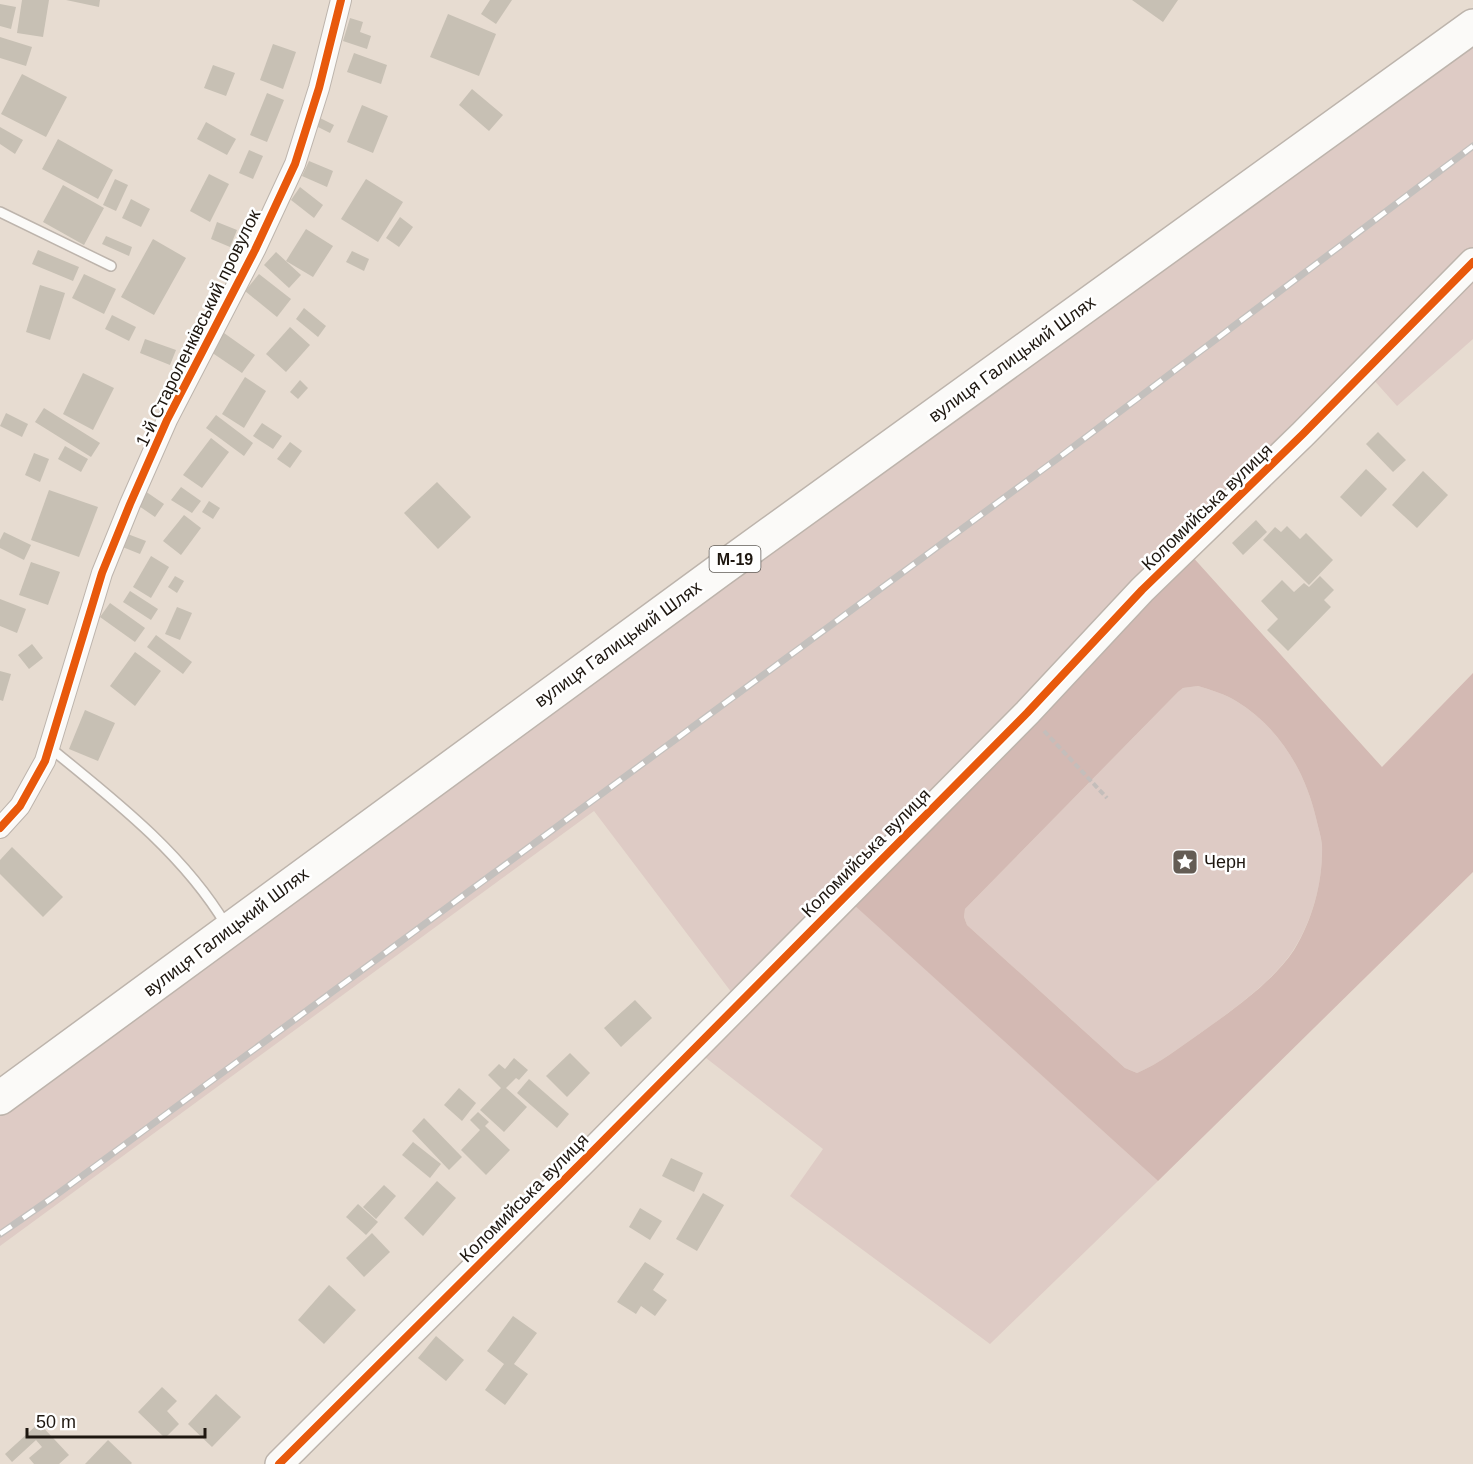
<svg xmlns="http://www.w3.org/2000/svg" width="1473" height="1464" font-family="Helvetica,sans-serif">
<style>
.green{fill:#decbc5}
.forest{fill:#d3b9b3;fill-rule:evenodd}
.building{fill:#c7c0b4}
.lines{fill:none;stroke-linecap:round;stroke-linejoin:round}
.lane-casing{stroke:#bdb4ac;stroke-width:12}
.street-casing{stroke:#bdb4ac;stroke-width:22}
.secondary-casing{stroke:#bdb4ac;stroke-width:30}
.highway-casing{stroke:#bdb4ac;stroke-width:36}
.path{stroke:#c4bebb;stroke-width:4;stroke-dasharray:6 3;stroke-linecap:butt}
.lane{stroke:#fbfaf8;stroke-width:9}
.street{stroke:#fbfaf8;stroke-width:20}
.secondary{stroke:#fbfaf8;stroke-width:27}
.highway{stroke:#fbfaf8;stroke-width:33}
.rail-casing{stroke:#c3c0bd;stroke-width:7}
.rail{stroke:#fff;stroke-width:4.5;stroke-dasharray:14;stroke-linecap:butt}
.cycleway-casing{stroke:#fff;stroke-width:11}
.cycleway{stroke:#e8590c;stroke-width:8}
.labels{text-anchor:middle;stroke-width:5;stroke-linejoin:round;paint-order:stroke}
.shield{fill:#fff;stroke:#625d58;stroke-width:1.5}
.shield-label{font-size:16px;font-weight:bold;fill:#1e1710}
.street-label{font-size:18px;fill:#1e1710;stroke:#fff}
.poi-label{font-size:18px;fill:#1e1710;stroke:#fff;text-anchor:start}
</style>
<rect width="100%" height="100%" fill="#e7dcd1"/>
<g class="green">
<polygon points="1473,18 1473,339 1397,406 1372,378 1190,554 854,904 1158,1181 990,1344 790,1196 823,1149 688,1044 735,997 594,811 0,1246 0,1086"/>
<path d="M1198,686C1211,690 1225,694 1236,701C1279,727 1305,771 1316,818C1318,827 1321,836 1322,845C1323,881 1313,919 1294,949C1273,982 1230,1012 1199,1034C1179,1048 1160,1063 1137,1073L1125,1068L967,925L964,917L965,909L1178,692L1183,688Z"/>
</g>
<path class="forest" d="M1190,554L1382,767L1473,673V872L1158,1181L853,904ZM1198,686C1211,690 1225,694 1236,701C1279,727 1305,771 1316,818C1318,827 1321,836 1322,845C1323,881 1313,919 1294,950C1273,982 1230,1012 1199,1034C1179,1048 1160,1063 1137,1073L1125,1068L967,925L964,917L965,909L1178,692L1183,688Z"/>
<g class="building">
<polygon points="22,0 49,0 43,37 17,33"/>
<polygon points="66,0 100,0 99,7"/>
<polygon points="490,0 512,0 496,24 481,14"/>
<polygon points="1132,0 1178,0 1163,22"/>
<polygon points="0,4 16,7 11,29 0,26"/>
<polygon points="448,14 496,34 479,76 430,57"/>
<polygon points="350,18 363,22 360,32 371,36 367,49 343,41"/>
<polygon points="0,37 32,47 26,66 0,58"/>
<polygon points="273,44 296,52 283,89 260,80"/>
<polygon points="354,53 387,65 381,84 347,72"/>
<polygon points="213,65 235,73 226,96 204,88"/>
<polygon points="22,74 67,97 46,137 1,114"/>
<polygon points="472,89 503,115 489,131 459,105"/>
<polygon points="267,93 284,100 267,142 250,135"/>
<polygon points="362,105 388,116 373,153 347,142"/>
<polygon points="320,118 334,125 330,133 316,126"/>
<polygon points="206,122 236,139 227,155 197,139"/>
<polygon points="0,127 23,140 15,154 0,144"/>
<polygon points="58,139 113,170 98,199 42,169"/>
<polygon points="249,150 263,156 253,179 239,173"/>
<polygon points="309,161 333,171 327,187 302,176"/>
<polygon points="209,174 229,184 210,222 190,211"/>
<polygon points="115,179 128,185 116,211 103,205"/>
<polygon points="366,179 403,202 378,242 341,219"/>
<polygon points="63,185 104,208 84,245 43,222"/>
<polygon points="300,187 323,205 314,218 291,200"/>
<polygon points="131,199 150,209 141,227 122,218"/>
<polygon points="400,217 413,227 399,247 386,238"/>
<polygon points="217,222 237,230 230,247 211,239"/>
<polygon points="306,229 333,246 313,277 286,261"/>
<polygon points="106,236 132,247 129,256 102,244"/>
<polygon points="153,239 186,258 154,315 121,297"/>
<polygon points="38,250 79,267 73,281 32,264"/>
<polygon points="352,251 369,259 364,271 346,262"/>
<polygon points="276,252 301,275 289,288 264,265"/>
<polygon points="84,274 116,289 104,314 72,298"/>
<polygon points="259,274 291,299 277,317 245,291"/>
<polygon points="40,285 65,293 50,340 26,332"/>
<polygon points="304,308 326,326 318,337 296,319"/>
<polygon points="112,315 136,327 129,341 105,329"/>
<polygon points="290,327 310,345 286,372 266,354"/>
<polygon points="224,333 255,355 242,373 211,352"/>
<polygon points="145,339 176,350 170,365 140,353"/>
<polygon points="83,373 114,388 93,430 63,414"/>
<polygon points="245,377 266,391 244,428 222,414"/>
<polygon points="300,380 308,388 298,399 290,392"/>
<polygon points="44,408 100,443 91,457 35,422"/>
<polygon points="6,413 28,424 22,437 0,426"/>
<polygon points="216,415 253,443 244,456 206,428"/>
<polygon points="262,423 282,436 273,449 253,436"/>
<polygon points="1378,432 1406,460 1393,472 1366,444"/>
<polygon points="211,438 229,452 202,488 183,475"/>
<polygon points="290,442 302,451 290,468 277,459"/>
<polygon points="65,446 88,459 81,472 58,459"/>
<polygon points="34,453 49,459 40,482 25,475"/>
<polygon points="1366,469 1387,489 1361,517 1340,497"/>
<polygon points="1423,471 1448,495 1417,528 1392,505"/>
<polygon points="437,482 471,517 438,549 404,513"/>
<polygon points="181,487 201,501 192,513 171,500"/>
<polygon points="49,490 98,507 79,557 31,540"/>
<polygon points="145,491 164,504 155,517 136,504"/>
<polygon points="209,501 220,508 213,519 202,512"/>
<polygon points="184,515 201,528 181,555 163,541"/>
<polygon points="1256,520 1267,532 1243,555 1232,543"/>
<polygon points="1287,526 1300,539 1306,533 1333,560 1309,585 1263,540 1275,527 1281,532"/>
<polygon points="4,532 31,545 24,560 0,548 0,540"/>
<polygon points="125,533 146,541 140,554 120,546"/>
<polygon points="151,556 169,567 151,598 133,587"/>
<polygon points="31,562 60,572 48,605 19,595"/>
<polygon points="175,576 184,581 177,593 168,587"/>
<polygon points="1320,576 1334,590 1324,600 1331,607 1288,651 1267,630 1278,619 1261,601 1282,580 1294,592 1304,583 1309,587"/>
<polygon points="130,591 158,609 151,620 123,602"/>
<polygon points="0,599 26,609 17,633 0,626"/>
<polygon points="110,603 145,628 135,642 100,617"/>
<polygon points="177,607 192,613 180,640 165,634"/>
<polygon points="156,635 192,662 183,674 147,647"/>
<polygon points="32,644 43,658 29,669 18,655"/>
<polygon points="135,652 161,671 135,706 110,686"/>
<polygon points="0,671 11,674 3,701 0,700"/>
<polygon points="85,710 115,723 98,761 69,749"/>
<polygon points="12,847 63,897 43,917 0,874 0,860"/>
<polygon points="635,1000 652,1018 621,1047 604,1028"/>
<polygon points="570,1053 590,1073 567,1097 546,1076"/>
<polygon points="514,1058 528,1070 519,1080 516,1078 506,1088 527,1107 504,1132 480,1110 501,1088 488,1075 499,1064 505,1069"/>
<polygon points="529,1079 569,1114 557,1128 517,1093"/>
<polygon points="459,1088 476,1103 462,1121 444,1105"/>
<polygon points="478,1112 489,1122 485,1126 510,1150 486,1175 461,1150 480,1130 470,1120"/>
<polygon points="424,1118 462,1157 449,1170 412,1131"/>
<polygon points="413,1142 441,1164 430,1178 402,1155"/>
<polygon points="671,1158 703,1173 694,1192 662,1176"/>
<polygon points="437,1181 456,1198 423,1236 404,1218"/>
<polygon points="384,1185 396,1196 376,1219 363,1207"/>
<polygon points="703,1193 724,1205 697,1251 676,1239"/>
<polygon points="358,1204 378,1222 366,1235 346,1217"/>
<polygon points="640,1208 662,1221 650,1240 629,1227"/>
<polygon points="372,1233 390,1252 364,1277 346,1258"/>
<polygon points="645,1262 664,1274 653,1290 667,1300 655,1316 641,1306 636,1314 617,1302"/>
<polygon points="329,1285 356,1310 324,1344 298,1320"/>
<polygon points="513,1316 537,1333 514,1364 528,1374 505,1405 485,1390 504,1364 487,1351"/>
<polygon points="436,1336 464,1360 446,1381 418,1358"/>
<polygon points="162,1387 177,1401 167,1411 179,1424 165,1438 138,1412"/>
<polygon points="216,1394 241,1417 212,1447 188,1424"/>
<polygon points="39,1423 69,1455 59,1464 34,1464 29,1458 42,1447 36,1440 12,1462 5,1454"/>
<polygon points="108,1440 132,1463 131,1464 85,1464"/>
</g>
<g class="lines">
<defs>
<g id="lane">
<polyline points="0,212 111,266"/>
<path d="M49,747C113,799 183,853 226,925"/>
</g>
<polyline id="street" points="0,828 20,806 45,761 102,573 130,504 167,420 255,250 295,164 319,88 341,0"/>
<polyline id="secondary" points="279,1464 587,1157 1027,713 1142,590 1303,434 1473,262"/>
<polyline id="highway" points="0,1098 720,570 1473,26"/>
</defs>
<use href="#lane" class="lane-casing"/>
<use href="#street" class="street-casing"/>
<use href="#secondary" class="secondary-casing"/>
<use href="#highway" class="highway-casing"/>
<polyline class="path" points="1044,731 1107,798"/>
<use href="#lane" class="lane"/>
<use href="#street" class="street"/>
<use href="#secondary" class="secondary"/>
<use href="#highway" class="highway"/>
<defs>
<polyline id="rail" points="0,1234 52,1198 1061,456 1473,146"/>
</defs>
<use href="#rail" class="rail-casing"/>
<use href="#rail" class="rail"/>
<defs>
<g id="cycleway">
<polyline points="0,828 20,806 45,761 102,573 130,504 167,420 255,250 295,164 319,88 341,0"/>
<polyline points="279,1464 587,1157 1027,713 1142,590 1303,434 1473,262"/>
</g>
</defs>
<use href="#cycleway" class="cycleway-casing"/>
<use href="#cycleway" class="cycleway"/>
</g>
<defs>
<symbol id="sight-square" viewBox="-11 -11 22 22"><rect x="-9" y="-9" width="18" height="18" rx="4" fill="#645c54" stroke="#fff"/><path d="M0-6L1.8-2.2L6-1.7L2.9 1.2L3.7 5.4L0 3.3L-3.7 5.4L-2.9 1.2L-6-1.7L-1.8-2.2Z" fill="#fff"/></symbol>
</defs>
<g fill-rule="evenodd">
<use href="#sight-square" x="1170" y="847" width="30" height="30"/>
</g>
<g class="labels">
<rect class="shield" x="709.5" y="546" width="51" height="26" rx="4.5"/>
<g class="shield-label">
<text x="735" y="565">М-19</text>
</g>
<g class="street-label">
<text transform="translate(198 328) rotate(-64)" y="6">1-й Староленківський провулок</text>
<text transform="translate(1012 359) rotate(-36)" y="6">вулиця Галицький Шлях</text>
<text transform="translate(1207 507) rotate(-44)" y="6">Коломийська вулиця</text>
<text transform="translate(618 644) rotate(-36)" y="6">вулиця Галицький Шлях</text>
<text transform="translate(866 853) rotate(-45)" y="6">Коломийська вулиця</text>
<text transform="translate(226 932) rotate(-37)" y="6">вулиця Галицький Шлях</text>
<text transform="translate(524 1198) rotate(-45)" y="6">Коломийська вулиця</text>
</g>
<g class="poi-label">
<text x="1204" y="868">Черн</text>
</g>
</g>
<path d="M27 1428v9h178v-9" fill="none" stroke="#1e1710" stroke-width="3"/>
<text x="36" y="1428" font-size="18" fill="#1e1710" stroke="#ffffff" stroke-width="4.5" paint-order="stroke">50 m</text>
</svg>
